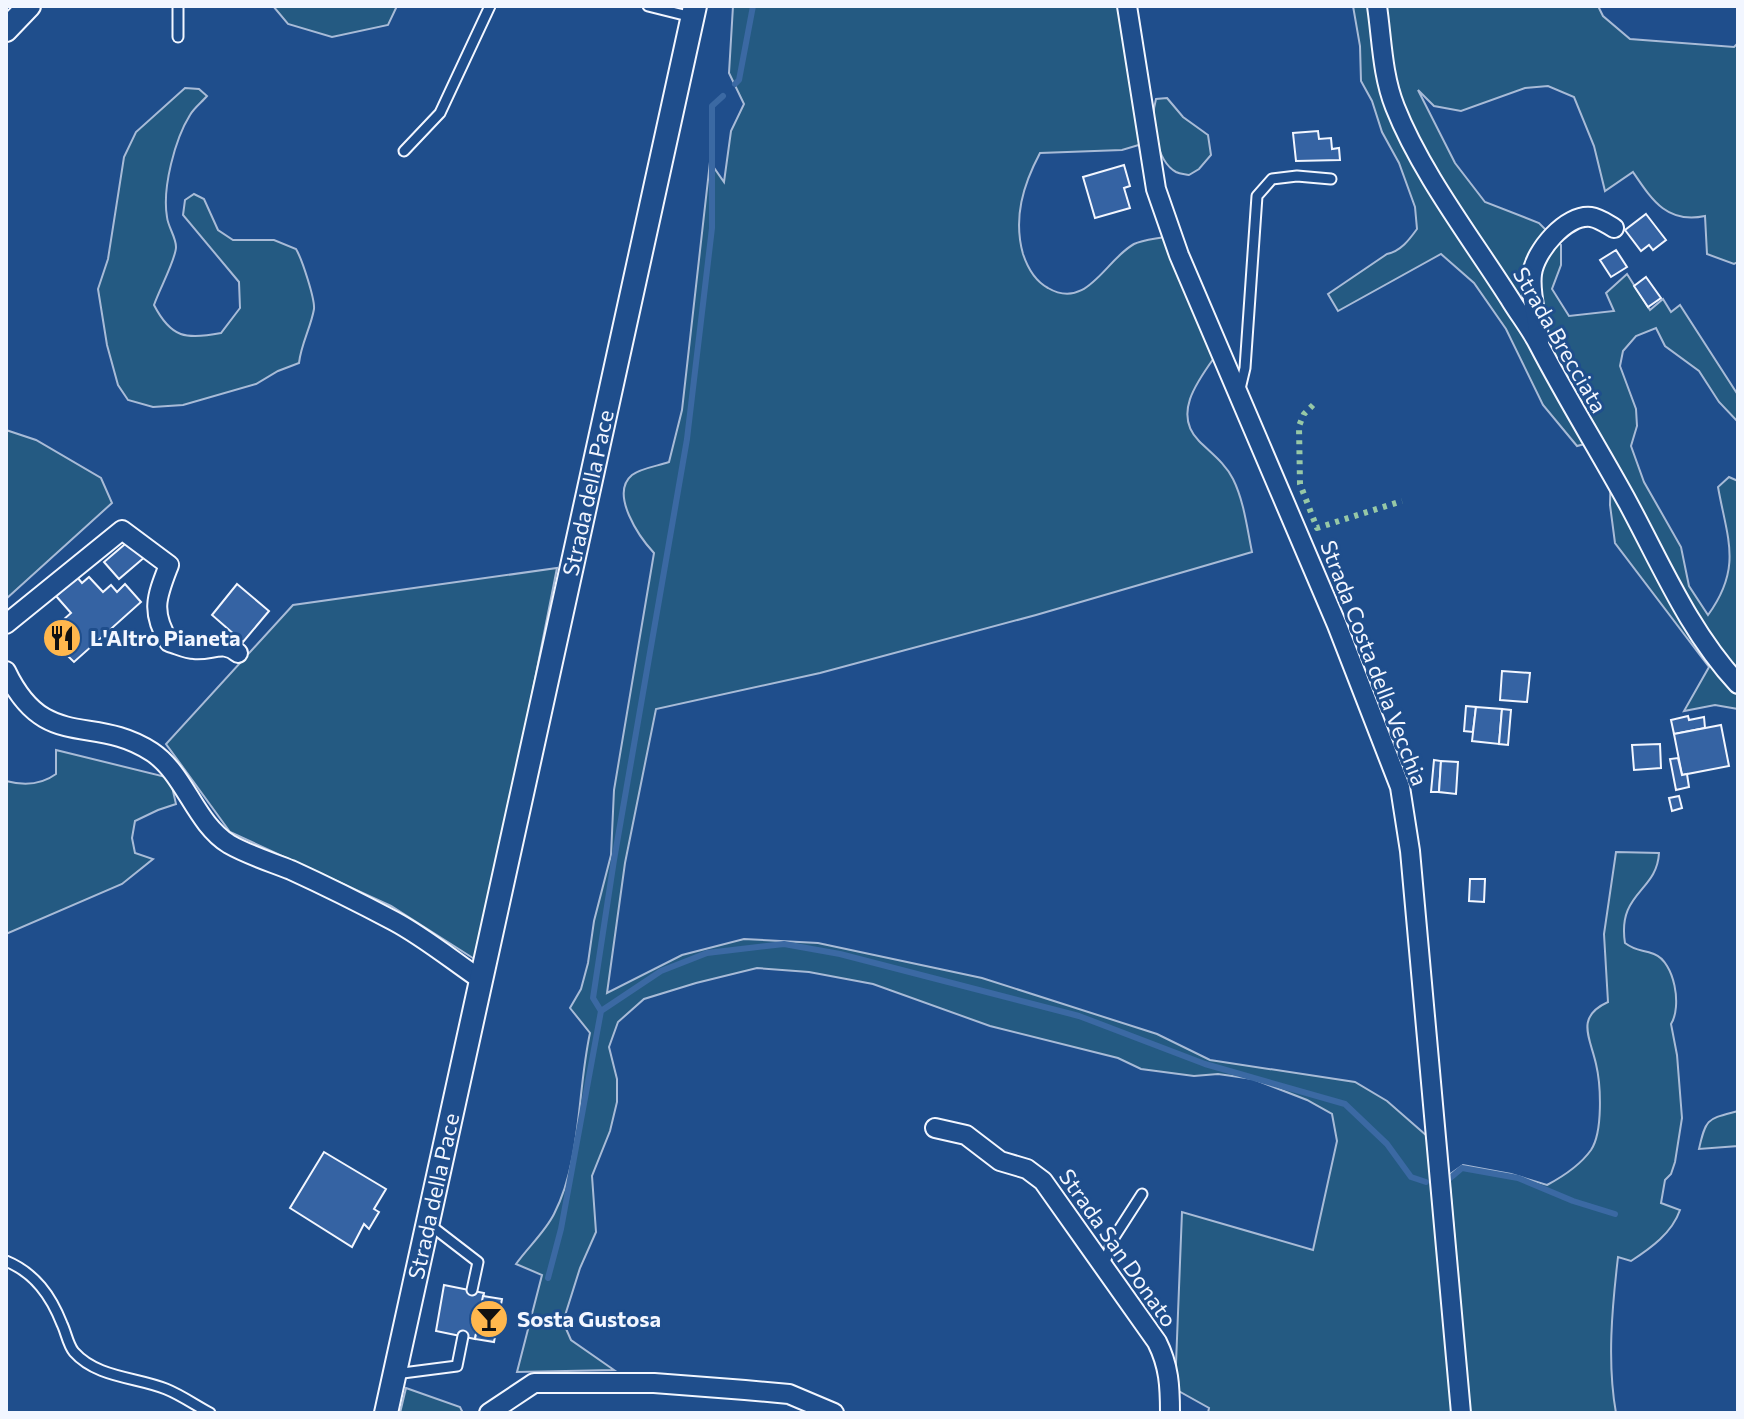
<svg xmlns="http://www.w3.org/2000/svg" width="1744" height="1419" font-family="Commissioner,sans-serif">
<style>
.green{fill:#245a82;stroke:#a8bbd7;stroke-width:2}
.lines{fill:none;stroke-linecap:round;stroke-linejoin:round}
.stream{stroke:#3b69a3;stroke-width:6}
.building{fill:#3563a3;stroke:#f2f6ff;stroke-width:2}
.service-casing{stroke:#f2f6ff;stroke-width:13}
.minor-casing{stroke:#f2f6ff;stroke-width:22}
.tertiary-casing{stroke:#f2f6ff;stroke-width:26}
.service{stroke:#1f4e8c;stroke-width:9}
.minor{stroke:#1f4e8c;stroke-width:18}
.tertiary{stroke:#1f4e8c;stroke-width:22}
.hedge{stroke:#97c8a6;stroke-width:6;stroke-dasharray:4 6;stroke-linecap:butt}
.labels{text-anchor:middle;stroke-width:6;stroke-linejoin:round;paint-order:stroke}
.street-label{font-size:22px;fill:#f2f6ff;stroke:#1f4e8c}
.poi-label{font-size:22px;font-weight:bold;fill:#f2f6ff;stroke:#1f4e8c;text-anchor:start}
</style>
<rect width="100%" height="100%" fill="#1f4e8c"/>
<g class="green">
<polygon points="273,6 397,6 388,25 332,37 288,24"/>
<path d="M733,6H1119L1142,144L1122,150L1040,153C1023,185 1013,218 1023,254C1028,269 1035,281 1048,288C1087,311 1105,260 1134,244C1142,240 1154,239 1164,237L1214,358C1196,383 1173,415 1199,441C1211,453 1225,463 1233,479C1244,501 1247,528 1252,552L1036,615L820,673L656,709L625,863L607,993L682,955L744,939L818,943L982,978L1157,1034L1210,1060L1355,1082L1387,1101L1427,1136L1455,1413H1208L1209,1408L1175,1389L1182,1212L1313,1250L1337,1141L1332,1114L1307,1100L1253,1079L1218,1074L1194,1076L1141,1069L1118,1058L990,1026L873,984L809,972L757,968L696,983L644,999L618,1022L609,1047L617,1079V1102L610,1131L592,1176L596,1232L580,1268L563,1322L571,1340L614,1370L517,1372L542,1275L516,1264C528,1247 545,1232 554,1214C582,1159 577,1092 590,1033L570,1008L581,989L588,963L594,921L611,855L614,790L654,553C640,538 609,494 632,475C641,468 658,466 669,462L682,410L710,162L724,182L731,131L744,104L729,73Z"/>
<path d="M1353,6H1598L1603,16L1630,39L1734,47L1738,43V262L1734,264L1707,254L1705,216C1667,224 1652,200 1633,172L1605,191L1594,146L1574,97L1548,86L1525,88L1461,111L1434,106L1418,90L1455,163L1485,202L1539,223L1561,245V265L1552,289L1569,316L1614,311L1606,293L1627,274L1650,310L1663,299L1671,312L1680,305L1738,395V422L1719,402L1699,371L1665,346L1656,328L1636,336L1623,351L1620,366L1636,409L1637,426L1631,446L1644,482L1681,547L1689,586L1708,615C1743,567 1727,538 1718,487L1729,477L1738,481V709L1715,705L1684,711L1709,667L1615,543L1610,505L1611,465L1596,441L1577,446L1543,405L1506,329L1474,283L1441,254L1338,311L1328,294L1387,254C1401,251 1409,240 1417,229L1415,207L1399,163L1382,132L1372,101L1361,81L1360,46Z"/>
<path d="M185,88L199,89L207,96C202,102 194,108 190,115C175,139 162,188 167,217C168,227 176,237 176,247C176,259 159,290 154,305C171,338 186,340 221,333L240,308L239,282L183,215L185,200L194,194L204,199L218,230L233,240H274L296,249C302,259 315,299 314,309C311,327 301,344 299,363L278,371L256,384L183,405L153,407L128,400L118,385L107,345L98,289L108,259L124,157L136,132Z"/>
<path d="M1167,98L1183,117L1208,135L1211,155L1199,169L1189,175C1185,174 1180,174 1176,172C1156,161 1150,119 1156,99Z"/>
<polygon points="6,430 36,440 101,478 112,503 6,599"/>
<polygon points="557,568 500,856 476,960 391,906 230,832 166,744 293,605"/>
<path d="M56,750L170,778L176,804L158,810L135,821L132,838L135,853L153,859L122,884L6,934V781C25,786 41,785 56,774Z"/>
<path d="M1616,852L1659,853C1657,892 1617,892 1625,943C1637,952 1642,949 1654,954C1675,962 1682,1007 1671,1024L1677,1055L1682,1118L1675,1162L1671,1174L1665,1180L1661,1203L1680,1210C1672,1233 1651,1248 1631,1261L1618,1257C1612,1308 1607,1363 1616,1413H1470L1449,1175L1463,1165L1511,1174L1547,1185C1562,1177 1581,1164 1591,1150C1603,1132 1601,1085 1596,1064C1590,1037 1575,1017 1608,1002L1604,934Z"/>
<path d="M1738,1111V1146L1699,1149C1706,1117 1708,1119 1738,1111Z"/>
<polygon points="406,1388 460,1407 463,1413 400,1413"/>
</g>
<g class="lines">
<g class="stream">
<polyline points="735,84 739,80 753,6"/>
<polyline points="601,1011 593,998 614,860 687,439 712,228 712,106 723,96"/>
<polyline points="1449,1179 1462,1168 1518,1178 1573,1201 1615,1214"/>
<polyline points="548,1278 561,1229 601,1011 661,971 707,953 784,944 840,954 1079,1016 1205,1064 1345,1104 1387,1144 1411,1177 1426,1182"/>
</g>
</g>
<g class="building">
<polygon points="1318,131 1319,139 1331,138 1332,149 1339,148 1340,160 1296,161 1293,133"/>
<polygon points="1124,165 1130,186 1124,188 1130,208 1095,218 1083,177"/>
<polygon points="1646,214 1666,240 1653,250 1649,245 1641,251 1625,230"/>
<polygon points="1616,250 1627,267 1611,277 1600,260"/>
<polygon points="1646,277 1661,298 1648,307 1634,286"/>
<polygon points="131,539 146,556 119,579 104,562"/>
<polygon points="77,577 82,583 89,577 103,592 111,585 117,592 125,584 141,602 74,662 46,635 71,613 56,596"/>
<polygon points="237,584 269,611 243,642 212,615"/>
<polygon points="1502,671 1530,673 1527,702 1500,700"/>
<polygon points="1466,706 1476,707 1473,732 1464,731"/>
<polygon points="1476,707 1502,709 1499,744 1472,741"/>
<polygon points="1502,709 1511,710 1508,745 1499,744"/>
<polygon points="1688,716 1689,720 1704,717 1705,728 1674,734 1671,720"/>
<polygon points="1721,725 1729,766 1682,775 1674,734"/>
<polygon points="1660,744 1661,768 1634,770 1632,745"/>
<polygon points="1678,758 1682,775 1687,774 1689,787 1676,790 1670,759"/>
<polygon points="1434,760 1441,761 1439,792 1431,792"/>
<polygon points="1441,761 1458,762 1456,794 1439,792"/>
<polygon points="1679,796 1682,808 1672,811 1669,798"/>
<polygon points="1470,879 1485,879 1484,902 1469,901"/>
<polygon points="324,1152 386,1189 374,1209 379,1212 369,1229 364,1224 352,1247 290,1208"/>
<polygon points="444,1285 484,1293 475,1339 436,1331"/>
<polygon points="483,1296 502,1299 494,1342 475,1339"/>
</g>
<g class="lines">
<defs>
<g id="service">
<polyline points="648,6 692,17"/>
<polyline points="178,37 178,6"/>
<polyline points="404,151 440,113 490,6"/>
<polyline points="1240,389 1245,368 1257,196 1272,179 1297,176 1331,179"/>
<polyline points="430,1225 478,1262 472,1290"/>
<path d="M6,1261C35,1273 51,1296 62,1324C66,1332 68,1345 74,1352C97,1378 137,1377 166,1389C181,1395 195,1405 210,1413"/>
<polyline points="1104,1265 1113,1239 1142,1194"/>
<polyline points="395,1374 457,1366 463,1336"/>
</g>
<g id="minor">
<polyline points="1127,6 1156,189 1179,255 1337,625 1400,787 1410,851 1461,1413"/>
<path d="M1377,6C1382,40 1382,74 1395,107C1421,173 1472,239 1510,299C1519,314 1531,329 1539,345C1567,399 1599,450 1628,503C1662,566 1689,631 1738,684"/>
<path d="M1539,342C1539,320 1529,296 1532,274C1535,251 1566,214 1591,217C1599,218 1607,224 1614,228"/>
<path d="M6,624L122,530L169,565C157,596 150,611 169,642C177,644 186,649 194,649C211,651 224,640 238,653"/>
<path d="M6,671C45,753 93,713 152,752C185,774 195,823 229,844C248,855 271,862 291,870C326,886 360,903 394,921C424,937 452,960 480,979"/>
<path d="M935,1128L966,1135L1000,1161L1027,1169L1043,1181L1157,1342C1169,1366 1170,1386 1170,1413"/>
<polyline points="489,1413 534,1383 654,1383 745,1390 789,1394 834,1413"/>
</g>
<g id="tertiary">
<polyline points="6,30 29,6"/>
<path id="s1" d="M386,1413L695,6"/>
</g>
</defs>
<use href="#service" class="service-casing"/>
<use href="#minor" class="minor-casing"/>
<use href="#tertiary" class="tertiary-casing"/>
<use href="#service" class="service"/>
<use href="#minor" class="minor"/>
<use href="#tertiary" class="tertiary"/>
<polyline class="hedge" points="1313,405 1304,414 1299,426 1300,484 1317,528 1402,501"/>
</g>
<defs>
<symbol id="restaurant-disc" viewBox="-11 -11 22 22"><circle r="9.5" fill="#ffb74d" stroke="#1f4e8c"/><path d="M-5-6h1v4h1v-4h1v4h1v-4h1v5L-1.5 .5V6h-2V.5L-5-1ZM5-6V6H3V1.5H1.5Q1.5-4 5-6Z" fill="#111"/></symbol>
<symbol id="bar-disc" viewBox="-11 -11 22 22"><circle r="9.5" fill="#ffb74d" stroke="#1f4e8c"/><path d="M-6-5H6L.8 .8V4.5H3.5V6h-7V4.5H-.8V.8Z" fill="#111"/></symbol>
</defs>
<g fill-rule="evenodd">
<use href="#restaurant-disc" x="40" y="616" width="44" height="44"/>
<use href="#bar-disc" x="467" y="1297" width="44" height="44"/>
</g>
<g class="labels">
<g class="street-label">
<text transform="translate(1560 340) rotate(60)" y="8">Strada Brecciata</text>
<text dy="8" stroke="none"><textPath href="#s1" startOffset="942">Strada della Pace</textPath></text>
<text transform="translate(1374 663) rotate(69)" y="8">Strada Costa della Vecchia</text>
<text dy="8" stroke="none"><textPath href="#s1" startOffset="222">Strada della Pace</textPath></text>
<text transform="translate(1118 1248) rotate(55)" y="8">Strada San Donato</text>
</g>
<g class="poi-label">
<text x="90" y="646">L'Altro Pianeta</text>
<text x="517" y="1327">Sosta Gustosa</text>
</g>
</g>
<rect width="1744" height="1419" fill="none" stroke="#f2f6ff" stroke-width="16"/>
</svg>
